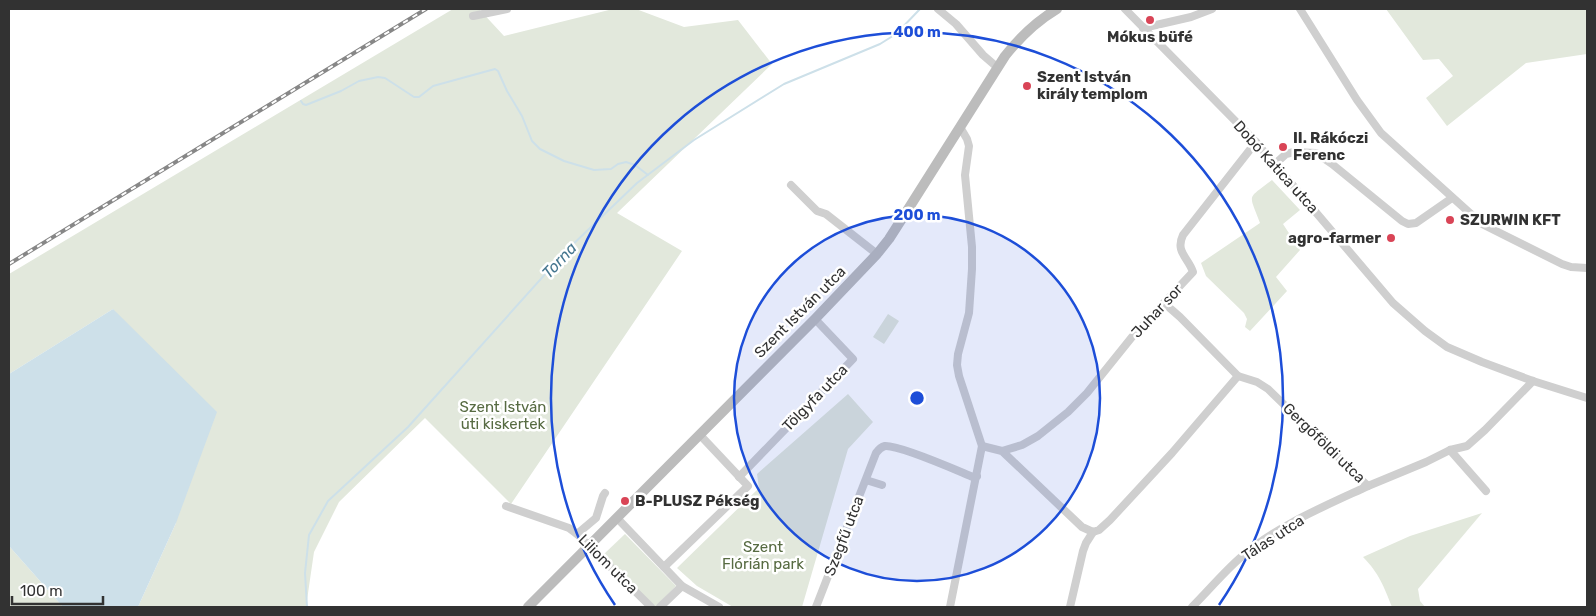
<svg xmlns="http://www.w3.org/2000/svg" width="1596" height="616" font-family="Rubik,sans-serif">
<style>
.green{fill:#e2e8dc}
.water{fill:#cde0e9}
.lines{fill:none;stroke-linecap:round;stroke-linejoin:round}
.stream{stroke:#cde0e9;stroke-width:2}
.street{stroke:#cfcfcf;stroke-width:8}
.secondary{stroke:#bcbcbc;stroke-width:10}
.rail-casing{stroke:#878787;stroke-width:4}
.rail{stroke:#fff;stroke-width:2;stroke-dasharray:5.5;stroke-linecap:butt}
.ring{fill:none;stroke:#1d4ed8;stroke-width:2.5}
.poi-dot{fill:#d94456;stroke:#fff;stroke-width:2}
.labels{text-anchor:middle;stroke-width:5;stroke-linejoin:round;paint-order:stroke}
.poi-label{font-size:15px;font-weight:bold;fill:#323232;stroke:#fff;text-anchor:start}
.street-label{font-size:15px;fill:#323232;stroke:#fff}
.park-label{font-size:15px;fill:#576b42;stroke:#fff}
.water-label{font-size:16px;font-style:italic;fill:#45768f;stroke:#fff}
.centre{fill:#1d4ed8;stroke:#fff;stroke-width:2.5}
.ring-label{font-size:15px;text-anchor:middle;font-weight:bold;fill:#1d4ed8;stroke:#fff;stroke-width:5;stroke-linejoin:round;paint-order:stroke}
</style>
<rect width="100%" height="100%" fill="#fff"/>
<g class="green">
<polygon points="453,9 479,9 504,36 613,9 636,9 684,27 738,20 772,64 617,213 682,251 511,504 425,418 339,502 314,552 306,607 138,607 176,523 113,309 9,374 9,274"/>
<polygon points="1386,9 1587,9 1587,54 1526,63 1447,126 1426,98 1453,76 1439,59 1423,60"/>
<path d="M1272,180L1300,210L1283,224L1300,250L1276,277L1287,291L1250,331L1245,327L1247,319L1244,313L1206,276L1201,263L1260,223C1249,193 1246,200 1272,180Z"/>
<polygon points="888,314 899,321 884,344 873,337"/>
<polygon points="848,394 873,422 848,449 802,607 733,607 697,586 677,568 759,488 757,474"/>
<path d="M1482,513L1418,589L1420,601L1425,607H1392C1384,587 1379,573 1363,557L1410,536Z"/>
<polygon points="625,534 676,586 655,607 603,555"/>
<polygon points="9,546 63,607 9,607"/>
</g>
<polygon class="water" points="113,309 217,412 176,523 138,607 63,607 9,546 9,374"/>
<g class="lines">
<g class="stream">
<polyline points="301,101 303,104 306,105 341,91 359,81 378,77 385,78 414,97 419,97 433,86 495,69 498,71 507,91 522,116 532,141 540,149 564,161 594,170 611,169 618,164 626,162 635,165 648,175"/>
<polyline points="307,607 305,573 309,535 328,501 408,427 566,251 637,183 694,140 784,84 880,44 896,34 920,9"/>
</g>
<g class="street">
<polyline points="938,9 956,24 983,55 998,68"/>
<polyline points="1125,9 1256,142 1393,303 1425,331 1447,347 1482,362 1533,381 1587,398"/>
<polyline points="1300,9 1357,100 1381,133 1482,224 1562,264 1571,267 1587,268"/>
<polyline points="473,16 507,9"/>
<polyline points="1143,28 1191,17 1212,9"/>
<polyline points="1275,164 1286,154 1294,152 1316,153 1332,164 1402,221 1408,224 1416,223 1452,198"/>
<polyline points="791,185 817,211 826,214 877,254"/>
<polyline points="1238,376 1257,382 1268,389 1368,486 1426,462 1450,450 1467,446 1485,430 1533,381"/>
<polyline points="982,446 1002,451 1082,527 1093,532 1099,530 1110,520 1172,453 1238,376 1180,317 1164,303"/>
<polyline points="1450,450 1486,491"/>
<path d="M1002,451L1022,445L1038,436L1068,412L1087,393L1132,337L1193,272C1188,257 1175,252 1183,235L1256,142"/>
<polyline points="739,477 853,359 815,319"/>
<polyline points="866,480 882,485"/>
<polyline points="506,506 569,528 577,534 651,607"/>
<polyline points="617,518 682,586 719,607"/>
<polyline points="577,534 596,518 603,496 605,493"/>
<polyline points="664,567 748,486 700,435"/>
<polyline points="660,607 682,586"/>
<path d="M816,607L876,453C879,449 881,447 885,446C900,445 956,470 973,477L977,476"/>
<polyline points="950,607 982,446 959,376 957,365 958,354 969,313 972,269 972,247 965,175 969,146 967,139 960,127"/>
<polyline points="1070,607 1083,551 1086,543 1093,532"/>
<path d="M1192,607C1208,591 1223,573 1240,558C1274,527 1327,505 1368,486"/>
</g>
<path class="secondary" d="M528,607L815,319L877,254L889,239L912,203L1005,56C1020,37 1037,21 1057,9"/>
<defs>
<polyline id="rail" points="9,264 426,9"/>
</defs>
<use href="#rail" class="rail-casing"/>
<use href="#rail" class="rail"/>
</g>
<circle cx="917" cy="398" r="183" fill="#1d4ed8" fill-opacity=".12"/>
<g class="ring">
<circle cx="917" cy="398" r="183"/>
<path d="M615 605A366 366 0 1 1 1219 605"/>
</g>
<g class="poi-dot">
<circle cx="1150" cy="20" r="5"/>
<circle cx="1027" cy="86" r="5"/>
<circle cx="1283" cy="147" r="5"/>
<circle cx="1450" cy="220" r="5"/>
<circle cx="1391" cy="238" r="5"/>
<circle cx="625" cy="501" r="5"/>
</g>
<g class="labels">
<g class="poi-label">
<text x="1150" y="42" text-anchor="middle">Mókus büfé</text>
<text x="1037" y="82">Szent István<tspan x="1037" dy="17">király templom</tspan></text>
<text x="1293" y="143">II. Rákóczi<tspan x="1293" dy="17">Ferenc</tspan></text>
<text x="1460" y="225">SZURWIN KFT</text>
<text x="1381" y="243" text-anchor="end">agro-farmer</text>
<text x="635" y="506">B-PLUSZ Pékség</text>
</g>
<g class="street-label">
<text transform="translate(1276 167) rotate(48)" y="5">Dobó Katica utca</text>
<text transform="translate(1157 311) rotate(-47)" y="5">Juhar sor</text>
<text transform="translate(800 312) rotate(-45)" y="5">Szent István utca</text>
<text transform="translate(815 398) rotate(-46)" y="5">Tölgyfa utca</text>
<text transform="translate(1324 443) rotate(44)" y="5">Gergőföldi utca</text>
<text transform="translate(844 536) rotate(-69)" y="5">Szegfű utca</text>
<text transform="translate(1273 538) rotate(-33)" y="5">Tálas utca</text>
<text transform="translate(608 564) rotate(45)" y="5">Liliom utca</text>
</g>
<g class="park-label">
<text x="503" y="412">Szent István<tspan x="503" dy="17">úti kiskertek</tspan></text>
<text x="763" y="552">Szent<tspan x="763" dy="17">Flórián park</tspan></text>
</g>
<g class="water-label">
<text transform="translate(559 260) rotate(-47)" y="6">Torna</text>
</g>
</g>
<circle cx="917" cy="398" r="8" class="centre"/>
<g class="ring-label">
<text x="917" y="37">400 m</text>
<text x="917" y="220">200 m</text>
</g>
<rect width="1596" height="616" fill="none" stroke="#323232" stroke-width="20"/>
<path d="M12 596v8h91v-8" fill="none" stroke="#323232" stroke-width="2.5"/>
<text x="20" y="596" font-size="15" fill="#323232" stroke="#ffffff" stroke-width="4" paint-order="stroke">100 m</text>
</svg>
